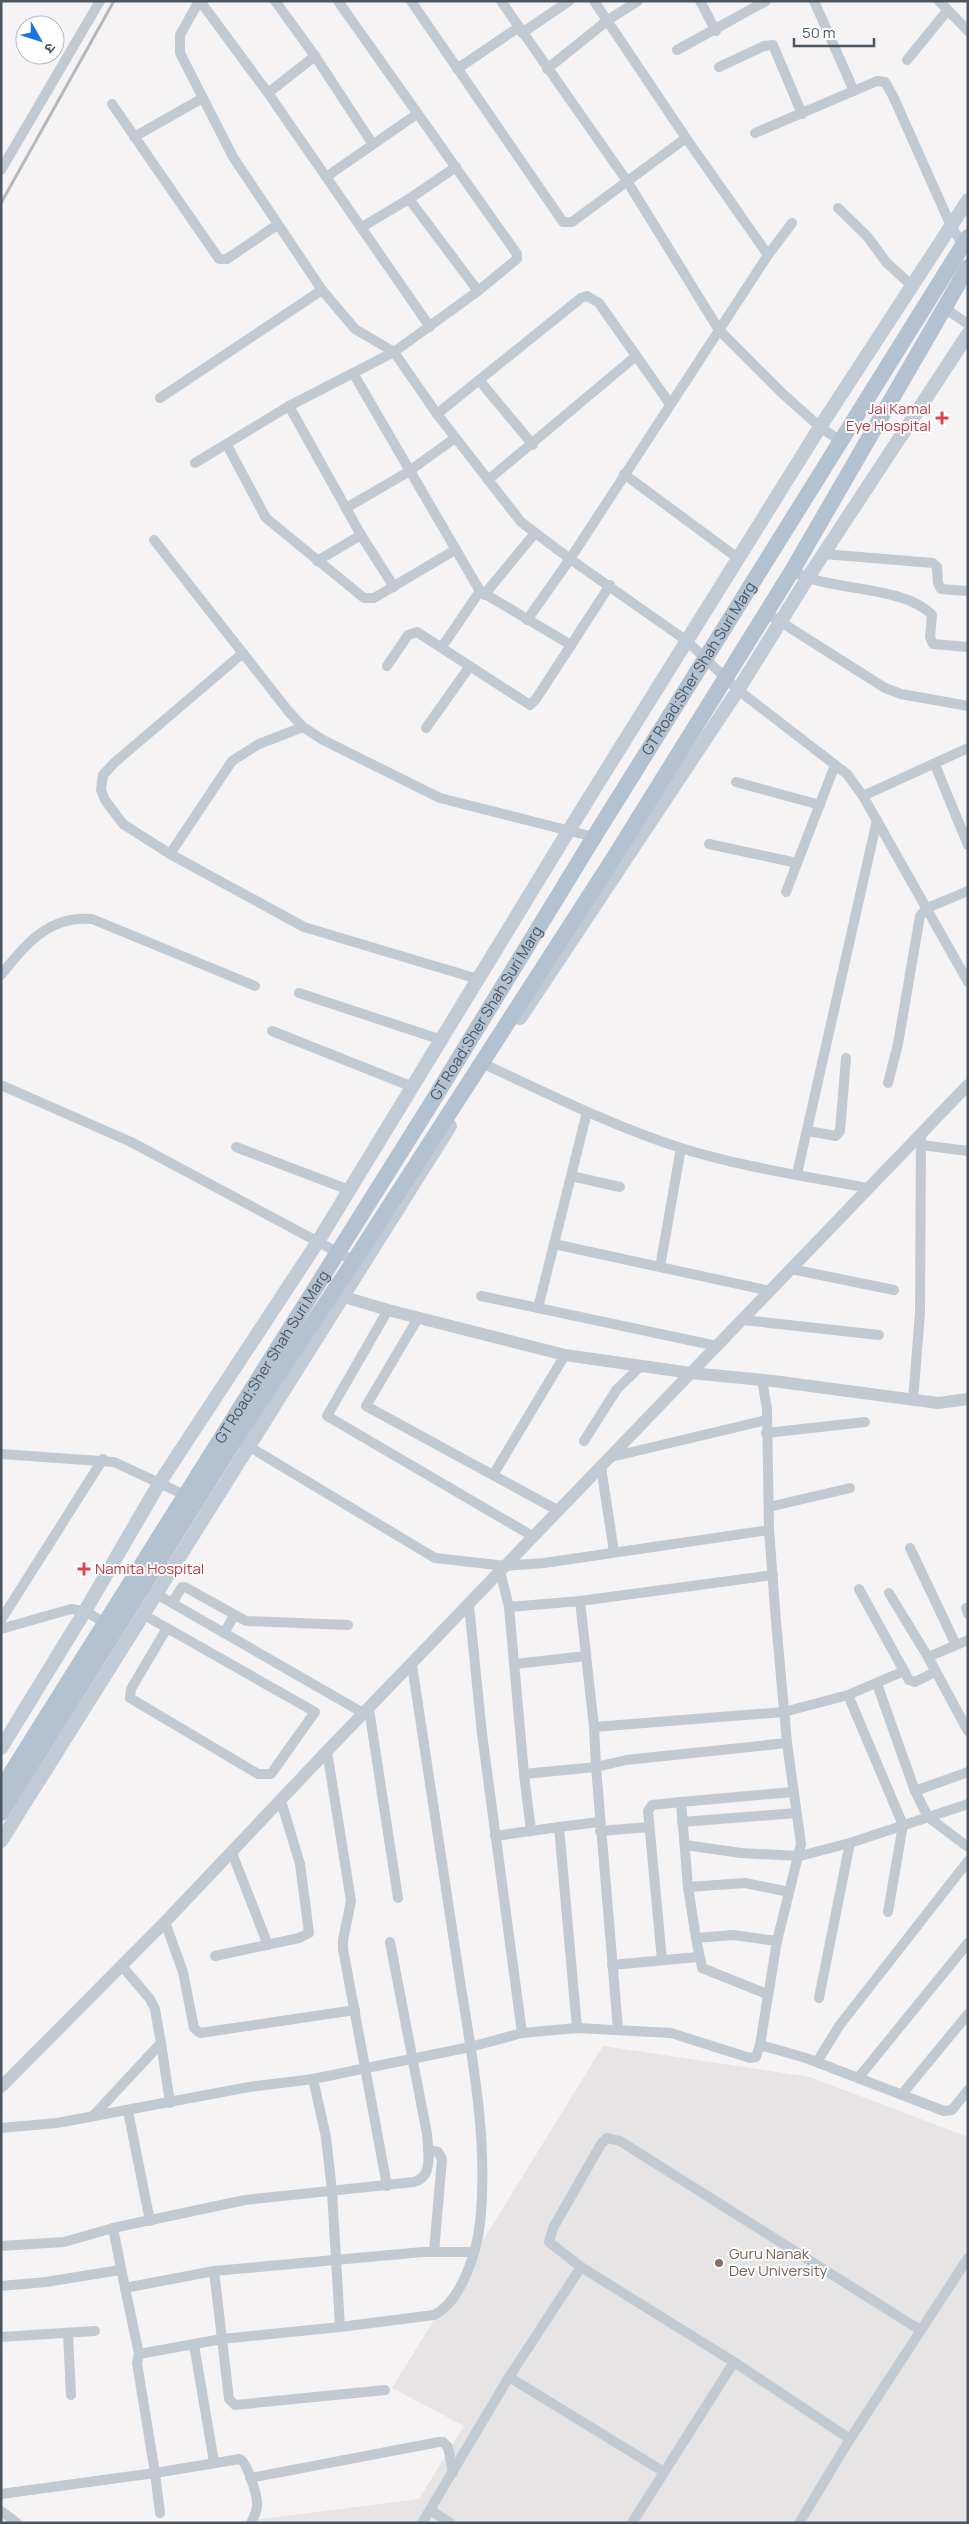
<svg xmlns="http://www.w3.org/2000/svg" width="969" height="2524" font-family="Manrope,'Noto Sans Devanagari',sans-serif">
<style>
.education{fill:#e6e4e5}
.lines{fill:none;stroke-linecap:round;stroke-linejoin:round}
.minor{stroke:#c1cad2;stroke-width:10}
.tertiary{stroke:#c1cad2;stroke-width:12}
.secondary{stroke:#c1cbd6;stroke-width:14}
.primary{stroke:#b3c2d1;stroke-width:16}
.rail{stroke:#b5b8bd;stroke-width:3}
.health-dot{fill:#e0444e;stroke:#fff;stroke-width:2}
.education-dot{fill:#8d6e63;stroke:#fff;stroke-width:2}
.labels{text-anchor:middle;stroke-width:4;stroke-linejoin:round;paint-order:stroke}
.health-label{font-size:15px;fill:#be3a42;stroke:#fff;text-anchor:end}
.street-label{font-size:15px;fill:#4a5661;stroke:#fff}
.education-label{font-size:15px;fill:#785e54;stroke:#fff;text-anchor:start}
</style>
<rect width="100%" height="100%" fill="#f5f3f3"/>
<polygon class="education" points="603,2046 810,2077 968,2137 968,2523 231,2523 419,2499 464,2426 392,2388"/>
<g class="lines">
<g class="minor">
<polyline points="199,1 180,35 180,53 233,157 322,290 355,329 394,352 437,414 521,522 570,559 687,641 738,690 847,774 863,796 968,982"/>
<polyline points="200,1 268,93 315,56"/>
<polyline points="275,1 315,56 372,143"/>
<polyline points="411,1 563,222 572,222 686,138"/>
<polyline points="501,1 627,181 719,330 783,394 820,427 842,442"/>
<polyline points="594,1 686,138 768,255"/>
<polyline points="700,1 716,31"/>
<polyline points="814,1 854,91"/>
<polyline points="939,1 968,31"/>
<polyline points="522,33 569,1"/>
<polyline points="677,50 766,1"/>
<polyline points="907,60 947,11"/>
<polyline points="719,67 764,46 773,45 802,114"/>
<polyline points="457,69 519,27"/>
<polyline points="547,69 608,20 638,1"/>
<polyline points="268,93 430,327"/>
<polyline points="112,104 219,259 227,259 277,225"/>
<polyline points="755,133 877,81 885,82 893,96 951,226 963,245"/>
<polyline points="134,137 201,99"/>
<polyline points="1,170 100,1"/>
<polyline points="326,177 417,114"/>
<polyline points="409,199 478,291"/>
<polyline points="838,208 867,236 886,262 912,286"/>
<polyline points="362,227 409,199 456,167"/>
<polyline points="943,307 968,324"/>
<polyline points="353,373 480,591"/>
<polyline points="479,380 533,445"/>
<polyline points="160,398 322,290"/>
<polyline points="289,406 361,535 394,587"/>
<polyline points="437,414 581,298 587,296 599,303 670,404"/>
<polyline points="227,445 266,518 364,598 374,598 455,550"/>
<polyline points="195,463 289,406 394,352 478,291 517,259 517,254 338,1"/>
<polyline points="624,474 739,559"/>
<polyline points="488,480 636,356"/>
<polyline points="346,508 408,472 455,438"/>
<polyline points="154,540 289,712 303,727 323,740 440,798 594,837"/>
<polyline points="824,554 933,563 937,567 938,583 941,589 968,591"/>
<polyline points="317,561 361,535"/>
<path d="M792,571C830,592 904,585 932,615L930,637L933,644L968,647"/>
<polyline points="484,595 535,533"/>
<polyline points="765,612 885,688 901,694 968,706"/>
<polyline points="527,620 570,559 768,255 792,223"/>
<polyline points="442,647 480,591 571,645"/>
<polyline points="243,653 114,763 103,775 101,790 105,800 123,824 170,854 304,927 478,979"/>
<polyline points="387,666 408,635 417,632 530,705 536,699 610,585"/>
<polyline points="426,728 470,666"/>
<polyline points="935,765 968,845"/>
<polyline points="736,782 820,805"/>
<polyline points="863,796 968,748"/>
<polyline points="709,844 797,863"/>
<polyline points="170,854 232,761 259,744 303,727"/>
<polyline points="786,892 835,765"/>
<path d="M1,975C26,944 49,915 92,919L255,986"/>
<polyline points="299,993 442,1040"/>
<polyline points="272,1031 413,1087"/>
<path d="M479,1064L488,1066C551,1095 615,1127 681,1148C741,1167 806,1176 867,1188"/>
<polyline points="888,1083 898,1044 920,916 927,908 968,891"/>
<polyline points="1,1085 131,1142 354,1261"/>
<polyline points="587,1112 554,1244 770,1291"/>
<polyline points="808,1131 836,1136 840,1131 846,1058"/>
<polyline points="921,1145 968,1151"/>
<polyline points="236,1147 349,1190"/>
<polyline points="797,1174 877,820"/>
<polyline points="571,1176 620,1187"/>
<polyline points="660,1267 681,1148"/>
<polyline points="791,1269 894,1290"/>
<polyline points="481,1296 717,1346"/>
<polyline points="538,1308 554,1244"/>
<polyline points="388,1310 327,1416 534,1537"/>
<polyline points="418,1318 366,1406 559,1511"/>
<polyline points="743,1320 879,1335"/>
<polyline points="913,1400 920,1313 921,1133"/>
<polyline points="766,1433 865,1422"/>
<polyline points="584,1441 617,1389 641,1366"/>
<polyline points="243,1443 435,1558 506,1566 544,1563 769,1530"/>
<polyline points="1,1454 114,1462 185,1495"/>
<polyline points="611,1457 767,1420"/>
<polyline points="601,1467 614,1552"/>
<polyline points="493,1475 565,1355"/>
<polyline points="769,1507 850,1488"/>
<polyline points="910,1548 956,1645"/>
<polyline points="500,1571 509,1607 524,1774 596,1767 618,2029"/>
<polyline points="859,1589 909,1680 915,1682 935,1672"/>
<polyline points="151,1591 365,1714"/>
<polyline points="889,1593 928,1657"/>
<polyline points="580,1601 594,1727"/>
<polyline points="172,1603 182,1587 185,1587 246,1621 348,1625"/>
<polyline points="469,1605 482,1734 522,2033"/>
<polyline points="509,1607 580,1601 773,1575"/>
<polyline points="966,1608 968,1614"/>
<polyline points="144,1615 167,1628 315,1712 271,1774 258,1774 130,1698 131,1689 167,1628"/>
<polyline points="1,1620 103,1459"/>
<polyline points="1,1629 71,1609 85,1611 105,1623"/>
<polyline points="224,1633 234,1616"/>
<polyline points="968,1640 928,1657 968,1731"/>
<polyline points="515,1664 586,1656"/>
<polyline points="877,1684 915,1791 928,1817 968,1847"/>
<polyline points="848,1695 903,1825 888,1912"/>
<polyline points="369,1709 398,1898"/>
<polyline points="787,1743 626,1760 596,1767 594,1727 784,1712 848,1695 904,1671"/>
<polyline points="327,1751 351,1901 343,1940 343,1949 387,2186"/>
<polyline points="524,1774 531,1831"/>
<polyline points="915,1791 968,1772"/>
<polyline points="682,1822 796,1813"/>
<polyline points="600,1831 649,1827"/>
<polyline points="495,1836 559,1827"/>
<polyline points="685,1845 741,1853 800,1856 850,1843 968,1804"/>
<polyline points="232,1853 268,1945"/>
<polyline points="688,1887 681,1802 793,1792"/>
<polyline points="165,1922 183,1972 194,2028 200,2033 355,2010"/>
<polyline points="696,1938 688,1887 745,1883 789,1892"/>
<polyline points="215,1956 299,1938 309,1933 300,1864 281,1801"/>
<polyline points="662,1960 648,1811 652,1805 681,1802"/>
<polyline points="612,1965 698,1957"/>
<polyline points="767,1994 702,1968 696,1938 733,1935 777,1941"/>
<polyline points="819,1998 850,1843"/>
<polyline points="577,2028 559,1827 599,1822"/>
<polyline points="161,2043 170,2103"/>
<polyline points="760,2045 806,2058 944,2111 952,2110 968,2090"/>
<polyline points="817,2062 839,2026 968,1861"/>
<polyline points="859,2077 968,1943"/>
<polyline points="313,2079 326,2137 332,2191 340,2327"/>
<polyline points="903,2093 968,2014"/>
<polyline points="128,2111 150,2221"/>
<polyline points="94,2115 161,2043 155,2009 150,1999 122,1966"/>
<polyline points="1,2128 57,2123 249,2087 313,2079 470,2047 522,2033 577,2028 671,2033 750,2058 756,2057 760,2045 777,1941 801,1844 787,1743 776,1621 769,1530 767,1409 762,1380"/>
<polyline points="428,2150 438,2152 442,2159 434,2252"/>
<polyline points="113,2228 125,2288"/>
<path d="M1,2246L64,2242L113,2228L245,2200L414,2182C434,2177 428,2150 427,2134L390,1942"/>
<polyline points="1,2286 46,2282 120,2270"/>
<polyline points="68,2333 71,2395"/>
<polyline points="1,2337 95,2331"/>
<polyline points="194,2345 214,2462"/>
<polyline points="139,2354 125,2288 214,2271"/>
<polyline points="509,2377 664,2472"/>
<path d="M385,2390L235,2405L229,2399L222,2339L340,2327L434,2315C461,2302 477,2252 480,2223C489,2138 471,2052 458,1968C443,1867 427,1766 412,1665"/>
<polyline points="850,2439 734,2362 581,2267 549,2242 553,2228 601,2144 607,2138 620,2141 920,2330"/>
<polyline points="250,2478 439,2442 443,2442 448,2447 453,2473"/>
<polyline points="1,2494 155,2473 137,2363 139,2354 222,2339 214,2271 423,2252 473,2252"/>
<polyline points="430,2510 450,2523"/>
<polyline points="1,2511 17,2523"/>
<path d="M160,2513L155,2473L240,2459C247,2463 257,2494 257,2503C258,2510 254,2517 251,2523"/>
<polyline points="422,2523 509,2377 581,2267"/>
<polyline points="632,2523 734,2362"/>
<polyline points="799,2523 850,2439 968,2258"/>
</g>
<g class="tertiary">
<polyline points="334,1294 388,1310 565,1355 691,1373 773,1381 938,1403 968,1399"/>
<polyline points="1,2087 165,1922 327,1751 968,1085"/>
</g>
<g class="secondary">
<polyline points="520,1018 738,690 807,579 968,334"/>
<polyline points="1,1748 85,1611 160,1482 317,1243 569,830 820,427 968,200"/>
<polyline points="1,1841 450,1126"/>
</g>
<g class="primary">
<path id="s1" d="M1,1789L429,1107L594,837L968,237"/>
<polyline points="1,1813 236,1438 354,1261 613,859 792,571 968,267"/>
</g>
<polyline class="rail" points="1,203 114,1"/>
</g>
<g class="health-dot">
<path d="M939.5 410.5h5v5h5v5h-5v5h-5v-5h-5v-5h5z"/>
<path d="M81.5 1561.5h5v5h5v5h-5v5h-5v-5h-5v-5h5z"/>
</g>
<circle class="education-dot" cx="719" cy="2263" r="5"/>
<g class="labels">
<g class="health-label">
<text x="931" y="414">Jai Kamal<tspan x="931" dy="17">Eye Hospital</tspan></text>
<text x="95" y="1574" text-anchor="start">Namita Hospital</text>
</g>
<g class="street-label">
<text dy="5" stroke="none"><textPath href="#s1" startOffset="1320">GT Road;Sher Shah Suri Marg</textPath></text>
<text dy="5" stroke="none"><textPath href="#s1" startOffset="915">GT Road;Sher Shah Suri Marg</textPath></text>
<text dy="5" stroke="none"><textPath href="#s1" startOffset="510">GT Road;Sher Shah Suri Marg</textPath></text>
</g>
<g class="education-label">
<text x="729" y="2259">Guru Nanak<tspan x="729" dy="17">Dev University</tspan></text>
</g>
</g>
<rect width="969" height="2524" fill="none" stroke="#4a5661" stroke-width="5"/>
<g transform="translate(40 40) rotate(129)"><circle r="24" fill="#ffffff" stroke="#b7bbc0"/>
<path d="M0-4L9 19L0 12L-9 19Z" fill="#1a73e8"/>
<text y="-8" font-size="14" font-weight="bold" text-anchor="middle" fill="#4a5661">उ</text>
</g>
<path d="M794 38v8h80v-8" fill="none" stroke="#4a5661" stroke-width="2.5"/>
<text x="802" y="38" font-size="15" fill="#4a5661" stroke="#ffffff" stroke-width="4" paint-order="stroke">50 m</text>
</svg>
